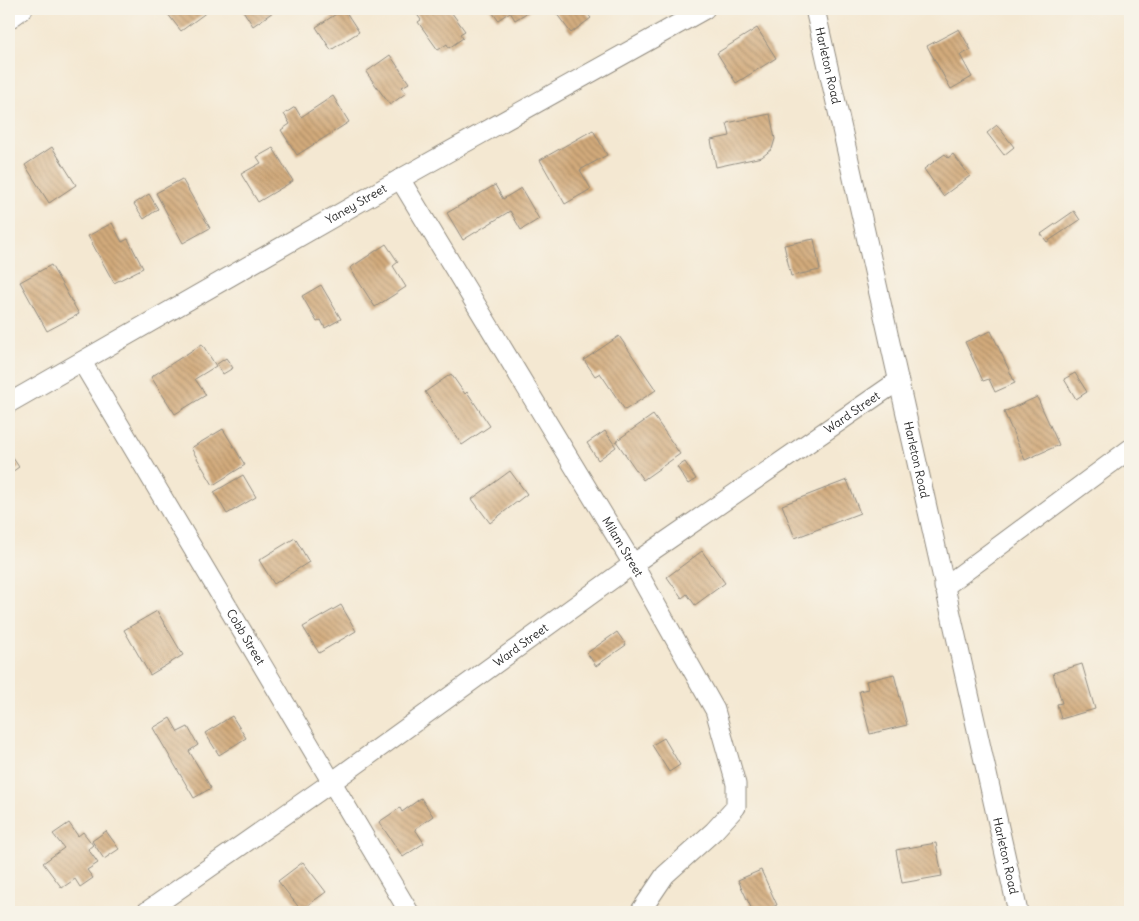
<svg xmlns="http://www.w3.org/2000/svg" width="1139" height="921" font-family="Delius,sans-serif">
<style>
.building{fill:url(#building-back-hatch)}
.lines{fill:none;stroke-linecap:round;stroke-linejoin:round}
.street-casing{stroke:#908a7e;stroke-width:21}
.street{stroke:#fff;stroke-width:19}
.labels{text-anchor:middle;stroke-width:4;stroke-linejoin:round;paint-order:stroke}
.street-label{font-size:12px;fill:#2b2b2b;stroke:#f7f3e8}
</style>
<defs>
<pattern id="building-back-hatch" width="6" height="6" patternUnits="userSpaceOnUse" patternTransform="scale(1.25)"><rect width="6" height="6" fill="#d2aa7b"/><path d="M-1 5l2 2M0 0l6 6M5-1l2 2" fill="none" stroke="#ab8b65"/></pattern>
</defs>
<rect width="100%" height="100%" fill="#f7f3e8"/>
<filter id="ink" filterUnits="userSpaceOnUse"><feTurbulence type="fractalNoise" baseFrequency=".02" numOctaves="2"/><feDisplacementMap in="SourceGraphic" scale="10" xChannelSelector="R" yChannelSelector="G"/><feConvolveMatrix kernelMatrix="1 2 1 2 8 2 1 2 1" color-interpolation-filters="sRGB"/></filter>
<filter id="wash" filterUnits="userSpaceOnUse"><feTurbulence type="fractalNoise" baseFrequency=".0096" numOctaves="4" result="noise"/><feDisplacementMap in="SourceGraphic" scale="20" xChannelSelector="R" yChannelSelector="G"/><feGaussianBlur stdDeviation="1.12" result="paint"/><feColorMatrix in="noise" values="0 0 0 0 0 0 0 0 0 0 0 0 0 0 0 0 0 1.4 0 .05"/><feComposite in="paint" operator="in"/></filter>
<g filter="url(#wash)">
<rect width="100%" height="100%" fill="#f4e8d2"/>
<g id="blocks">
<g class="building">
<polygon points="164,9 211,9 181,31"/>
<polygon points="242,9 271,9 273,12 253,26"/>
<polygon points="344,9 359,32 331,50 316,27"/>
<polygon points="413,9 449,9 465,31 460,34 463,38 449,48 447,44 438,50 418,22 421,20"/>
<polygon points="490,9 533,9 515,20 510,12 498,20"/>
<polygon points="553,9 592,9 586,12 591,18 571,33"/>
<polygon points="757,28 776,58 736,83 717,53"/>
<polygon points="959,29 971,50 960,55 972,77 951,89 927,46"/>
<polygon points="390,55 409,83 402,87 406,93 390,105 366,72"/>
<polygon points="333,96 349,122 297,155 281,130 290,124 284,114 295,107 301,117"/>
<polygon points="770,114 775,139 772,149 762,157 716,167 711,140 730,136 727,123"/>
<polygon points="997,125 1014,147 1004,155 987,133"/>
<polygon points="593,130 607,155 580,170 591,189 565,204 540,160"/>
<polygon points="52,147 76,185 49,203 25,165"/>
<polygon points="273,148 293,181 258,202 241,174 261,163 257,157"/>
<polygon points="945,154 948,158 953,154 970,176 943,196 924,169"/>
<polygon points="182,179 210,228 183,243 156,193"/>
<polygon points="495,185 503,199 521,188 539,219 521,230 510,211 463,240 447,213"/>
<polygon points="149,194 158,209 144,219 134,204"/>
<polygon points="1074,211 1080,220 1047,242 1041,234"/>
<polygon points="112,223 122,242 128,239 143,268 114,283 88,236"/>
<polygon points="814,239 820,270 791,276 784,245"/>
<polygon points="386,244 398,262 393,266 406,287 375,307 350,268"/>
<polygon points="51,265 79,314 47,331 20,282"/>
<polygon points="321,285 341,319 325,328 321,320 317,322 302,296"/>
<polygon points="991,331 1015,383 995,392 989,379 983,381 965,342"/>
<polygon points="619,336 656,390 625,410 600,373 595,376 584,360"/>
<polygon points="202,344 216,366 195,379 206,395 175,414 151,377"/>
<polygon points="226,358 233,368 223,374 217,364"/>
<polygon points="1075,373 1087,392 1076,399 1064,379"/>
<polygon points="451,374 465,394 467,392 490,426 462,445 425,392"/>
<polygon points="1037,397 1059,445 1025,460 1004,412"/>
<polygon points="653,415 680,454 643,480 616,441"/>
<polygon points="223,429 245,465 213,485 191,448"/>
<polygon points="605,431 616,447 598,460 587,443"/>
<polygon points="9,452 19,467 9,474"/>
<polygon points="685,462 696,479 688,484 677,467"/>
<polygon points="510,471 527,494 490,523 472,499"/>
<polygon points="243,475 256,497 227,514 214,492"/>
<polygon points="847,480 860,513 795,538 782,505"/>
<polygon points="295,538 309,562 274,584 259,560"/>
<polygon points="702,551 725,583 695,605 687,594 682,598 667,577"/>
<polygon points="341,605 356,631 319,653 303,627"/>
<polygon points="157,611 183,655 150,675 124,630"/>
<polygon points="617,632 626,645 596,666 587,653"/>
<polygon points="1082,664 1095,709 1061,719 1057,704 1062,703 1053,673"/>
<polygon points="894,674 907,725 870,734 859,691 868,689 866,681"/>
<polygon points="232,716 246,738 219,755 205,733"/>
<polygon points="170,718 178,732 188,727 198,745 189,751 211,788 194,798 153,728"/>
<polygon points="664,738 680,765 669,772 652,745"/>
<polygon points="421,798 433,816 415,829 424,843 403,857 379,822 400,808 402,812"/>
<polygon points="69,823 78,836 83,832 93,845 88,849 98,863 87,870 93,878 80,887 75,879 62,888 43,863 64,848 53,834"/>
<polygon points="106,831 119,849 104,859 92,841"/>
<polygon points="936,843 942,876 902,883 896,850"/>
<polygon points="303,862 326,892 301,910 278,881"/>
<polygon points="761,870 777,905 762,912 753,912 738,880"/>
</g>
</g>
</g>
<g filter="url(#ink)">
<use href="#blocks" fill-opacity="0" stroke="#908a7e" stroke-width="1"/>
<g class="lines">
<defs>
<g id="street">
<path id="s1" d="M815,9L1018,912"/>
<polyline points="9,19 23,9"/>
<path id="s2" d="M400,179L633,564L715,710L736,784V807L714,831L665,875L640,912"/>
<path id="s3" d="M82,362L409,912"/>
<path id="s4" d="M9,403L400,179L705,9"/>
<polyline points="944,587 1130,449"/>
<path id="s5" d="M146,912L332,782L633,564L898,381"/>
</g>
</defs>
<use href="#street" class="street-casing"/>
<use href="#street" class="street"/>
</g>
</g>
<g class="labels">
<g class="street-label">
<text dy="4" stroke="none"><textPath href="#s1" startOffset="58">Harleton Road</textPath></text>
<text dy="4" stroke="none"><textPath href="#s4" startOffset="400">Yaney Street</textPath></text>
<text dy="4" stroke="none"><textPath href="#s5" startOffset="865">Ward Street</textPath></text>
<text dy="4" stroke="none"><textPath href="#s1" startOffset="462">Harleton Road</textPath></text>
<text dy="4" stroke="none"><textPath href="#s2" startOffset="430">Milam Street</textPath></text>
<text dy="4" stroke="none"><textPath href="#s3" startOffset="320">Cobb Street</textPath></text>
<text dy="4" stroke="none"><textPath href="#s5" startOffset="460">Ward Street</textPath></text>
<text dy="4" stroke="none"><textPath href="#s1" startOffset="868">Harleton Road</textPath></text>
</g>
</g>
<rect width="1139" height="921" fill="none" stroke="#f7f3e8" stroke-width="30"/>
</svg>
